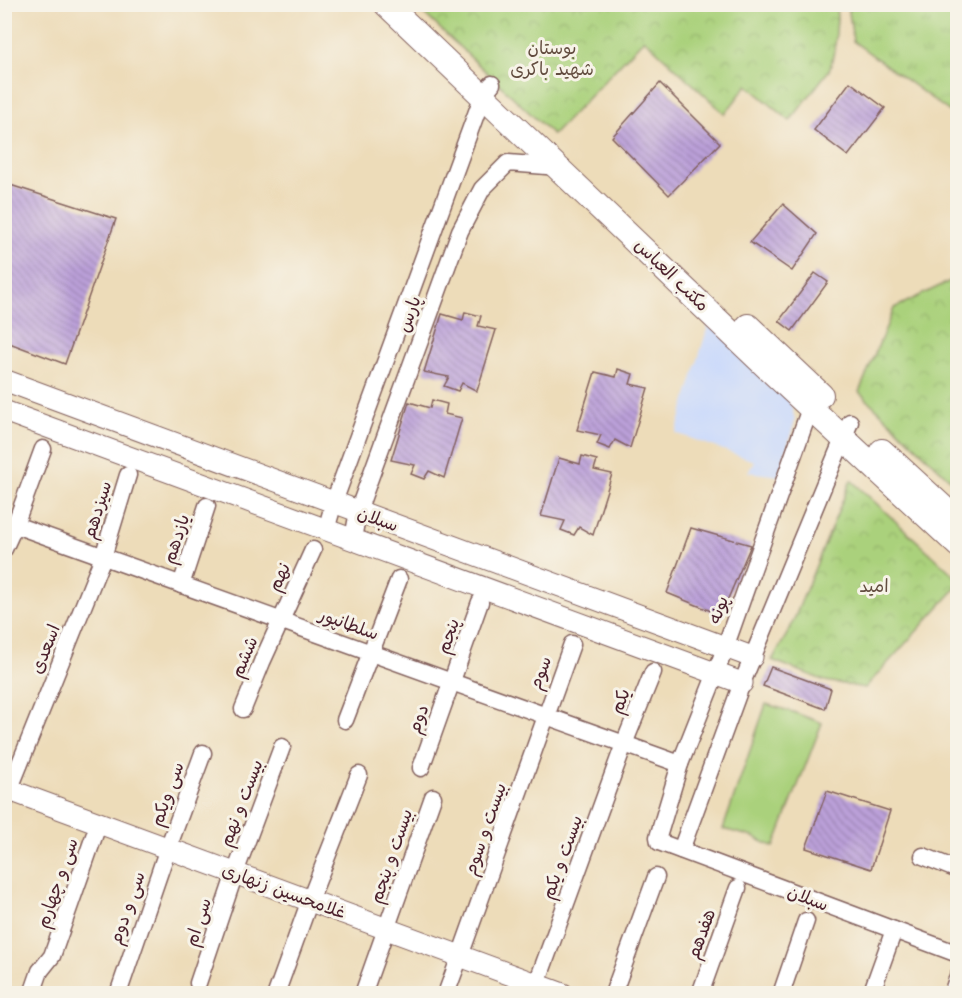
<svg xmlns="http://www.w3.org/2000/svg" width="962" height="998" font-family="'Playpen Sans','Playpen Sans Arabic',sans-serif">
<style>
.built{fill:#cddbfa}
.grass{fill:url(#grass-tufts);stroke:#7a7854;stroke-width:1.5}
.park{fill:url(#park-crowns);stroke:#7a7854;stroke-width:1.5}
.garden{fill:#aad17c;stroke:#7a7854;stroke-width:1.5}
.building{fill:url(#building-back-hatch)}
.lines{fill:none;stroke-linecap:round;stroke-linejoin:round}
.minor-casing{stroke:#83615d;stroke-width:19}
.tertiary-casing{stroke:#83615d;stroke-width:23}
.secondary-casing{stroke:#83615d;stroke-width:26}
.minor{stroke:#fff;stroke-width:16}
.tertiary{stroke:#fff;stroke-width:21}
.secondary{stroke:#fff;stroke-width:24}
.labels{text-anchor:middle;stroke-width:6;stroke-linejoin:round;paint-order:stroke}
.park-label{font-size:18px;fill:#624c3f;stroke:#f7f3e8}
.street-label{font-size:18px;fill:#4a1f2b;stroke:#f7f3e8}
</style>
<defs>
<pattern id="grass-tufts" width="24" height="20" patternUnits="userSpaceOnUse" patternTransform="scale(1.5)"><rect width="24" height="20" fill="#aad17c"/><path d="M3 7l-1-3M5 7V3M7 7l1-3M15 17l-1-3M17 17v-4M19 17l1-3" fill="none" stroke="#94b36b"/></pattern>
<pattern id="park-crowns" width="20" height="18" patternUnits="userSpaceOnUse" patternTransform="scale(1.5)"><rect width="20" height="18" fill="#aad17c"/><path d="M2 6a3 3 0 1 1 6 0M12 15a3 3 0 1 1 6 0" fill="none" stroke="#94b36b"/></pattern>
<pattern id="building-back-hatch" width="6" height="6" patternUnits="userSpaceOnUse" patternTransform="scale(1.5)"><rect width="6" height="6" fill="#bba0d9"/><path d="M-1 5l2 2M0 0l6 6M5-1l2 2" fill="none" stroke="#9a82b0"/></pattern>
</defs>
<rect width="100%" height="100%" fill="#f7f3e8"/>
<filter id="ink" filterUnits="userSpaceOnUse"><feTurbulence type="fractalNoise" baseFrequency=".0167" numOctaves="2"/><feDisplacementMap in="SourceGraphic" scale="12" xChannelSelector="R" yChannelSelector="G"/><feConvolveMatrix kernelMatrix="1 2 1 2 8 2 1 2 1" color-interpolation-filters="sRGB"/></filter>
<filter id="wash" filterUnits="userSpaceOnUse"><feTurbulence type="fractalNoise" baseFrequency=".008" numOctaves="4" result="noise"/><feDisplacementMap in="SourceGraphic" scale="24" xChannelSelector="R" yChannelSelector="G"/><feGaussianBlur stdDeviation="1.35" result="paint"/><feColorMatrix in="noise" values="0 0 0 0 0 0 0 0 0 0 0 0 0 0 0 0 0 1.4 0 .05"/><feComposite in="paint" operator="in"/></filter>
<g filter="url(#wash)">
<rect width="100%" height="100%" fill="#eddcb9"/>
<polygon class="built" points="710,319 788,392 795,420 779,476 748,472 754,461 676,433"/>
<polygon class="grass" points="848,5 957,5 957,117 853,41"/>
<g class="park">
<polygon points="836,4 837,18 835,47 830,69 790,121 747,85 725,114 644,39 553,135 415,5"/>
<polygon points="950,281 958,282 957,486 859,392 894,308"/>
<polygon points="851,480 957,578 957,587 865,688 825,681 772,660 790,629"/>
</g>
<polygon class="garden" points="766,704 793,712 822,723 774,847 753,837 723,829"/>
<g id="blocks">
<g class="building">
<polygon points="850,82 885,108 848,156 814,130"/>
<polygon points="660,83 720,143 669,195 612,137"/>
<polygon points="4,183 116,219 65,364 4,341"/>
<polygon points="783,204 817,234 792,271 750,242"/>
<polygon points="815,273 828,282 792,331 779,321"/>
<polygon points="465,312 481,316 478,326 496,330 477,391 462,383 458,391 444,386 449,377 424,372 442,314 463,320"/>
<polygon points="618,369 633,374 630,384 648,388 630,448 615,440 610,449 597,444 601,435 577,430 595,372 616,377"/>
<polygon points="432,400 447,404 445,414 462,418 444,478 429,471 424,479 411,474 415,465 391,460 409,402 430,408"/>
<polygon points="582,456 597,460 594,470 612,474 593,535 579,527 574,535 561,530 565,521 541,516 559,458 580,464"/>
<polygon points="691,528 751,545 721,615 667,593"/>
<polygon points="771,667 831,689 825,709 763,686"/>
<polygon points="827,791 890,811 871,869 806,848"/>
</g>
</g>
</g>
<g filter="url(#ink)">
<use href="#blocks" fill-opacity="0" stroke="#83615d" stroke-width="1.5"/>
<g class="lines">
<defs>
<g id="minor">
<polyline points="813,400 716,673 680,764 658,837 659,842 958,954"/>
<polyline points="4,521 680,764"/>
<polyline points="326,530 334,502 483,95 492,84"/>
<polyline points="353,539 358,511 460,231 482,189 508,163 559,167"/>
<polyline points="4,549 15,525 43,449"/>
<polyline points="181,585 207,506"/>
<polyline points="243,709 262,662 313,550"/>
<polyline points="345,720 399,579"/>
<polyline points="421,768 480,602"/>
<polyline points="4,803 103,557 128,475"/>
<polyline points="681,850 742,683 850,422"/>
<polyline points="923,856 958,870"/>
<polyline points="198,983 235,873 282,747"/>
<polyline points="32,994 40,971 52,956 99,822"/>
<polyline points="118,994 168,848 203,753"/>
<polyline points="276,994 310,900 359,775"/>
<polyline points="363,994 433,797"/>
<polyline points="446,994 460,956 572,644"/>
<polyline points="533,994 624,744 653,672"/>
<polyline points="613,994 656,877"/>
<polyline points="700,994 738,888"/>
<polyline points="781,994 806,921"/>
<polyline points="871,994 894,930"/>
<polyline points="952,994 958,976"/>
</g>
<g id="tertiary">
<polyline points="4,380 752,657"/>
<polyline points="4,411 742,683"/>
<polyline points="4,788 563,994"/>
</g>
<g id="secondary">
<polyline points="386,4 771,371 958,545"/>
<polyline points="748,326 821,395"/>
<polyline points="882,451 958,521"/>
</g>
</defs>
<use href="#minor" class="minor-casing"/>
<use href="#tertiary" class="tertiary-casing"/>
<use href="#secondary" class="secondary-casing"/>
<use href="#minor" class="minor"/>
<use href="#tertiary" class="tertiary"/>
<use href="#secondary" class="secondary"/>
</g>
</g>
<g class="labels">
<g class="park-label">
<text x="552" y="54">بوستان<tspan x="552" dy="21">شهید باکری</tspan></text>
<text x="874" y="592">امید</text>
</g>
<g class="street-label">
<text transform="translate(672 275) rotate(44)" y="6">مکتب العباس</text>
<text transform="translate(409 314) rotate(-70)" y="6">پارس</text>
<text transform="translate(97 510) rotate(-73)" y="6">سیزدهم</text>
<text transform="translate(378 519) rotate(20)" y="6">سبلان</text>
<text transform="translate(176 539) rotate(-72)" y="6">یازدهم</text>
<text transform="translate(279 577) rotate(-65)" y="6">نهم</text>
<text transform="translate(718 610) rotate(-70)" y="6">پونه</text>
<text transform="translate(349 624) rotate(20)" y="6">سلطانپور</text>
<text transform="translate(448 636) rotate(-71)" y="6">پنجم</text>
<text transform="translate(45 649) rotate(-68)" y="6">اسعدی</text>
<text transform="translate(244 657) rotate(-67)" y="6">ششم</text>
<text transform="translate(540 673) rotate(-70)" y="6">سوم</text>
<text transform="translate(620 701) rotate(-68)" y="6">یکم</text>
<text transform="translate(418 719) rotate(-70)" y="6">دوم</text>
<text transform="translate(167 794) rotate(-70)" y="6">سی ویکم</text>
<text transform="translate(241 803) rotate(-69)" y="6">بیست و نهم</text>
<text transform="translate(485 829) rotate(-71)" y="6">بیست و سوم</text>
<text transform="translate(391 856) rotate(-71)" y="6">بیست و پنجم</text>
<text transform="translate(562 857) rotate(-70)" y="6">بیست و یکم</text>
<text transform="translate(57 883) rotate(-71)" y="6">سی و چهارم</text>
<text transform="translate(284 891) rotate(20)" y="6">غلامحسین زنهاری</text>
<text transform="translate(808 898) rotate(21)" y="6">سبلان</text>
<text transform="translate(127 908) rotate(-71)" y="6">سی و دوم</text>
<text transform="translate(198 922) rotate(-72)" y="6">سی ام</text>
<text transform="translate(701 934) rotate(-70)" y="6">هفدهم</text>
</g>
</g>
<rect width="962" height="998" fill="none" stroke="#f7f3e8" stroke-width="24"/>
</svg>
